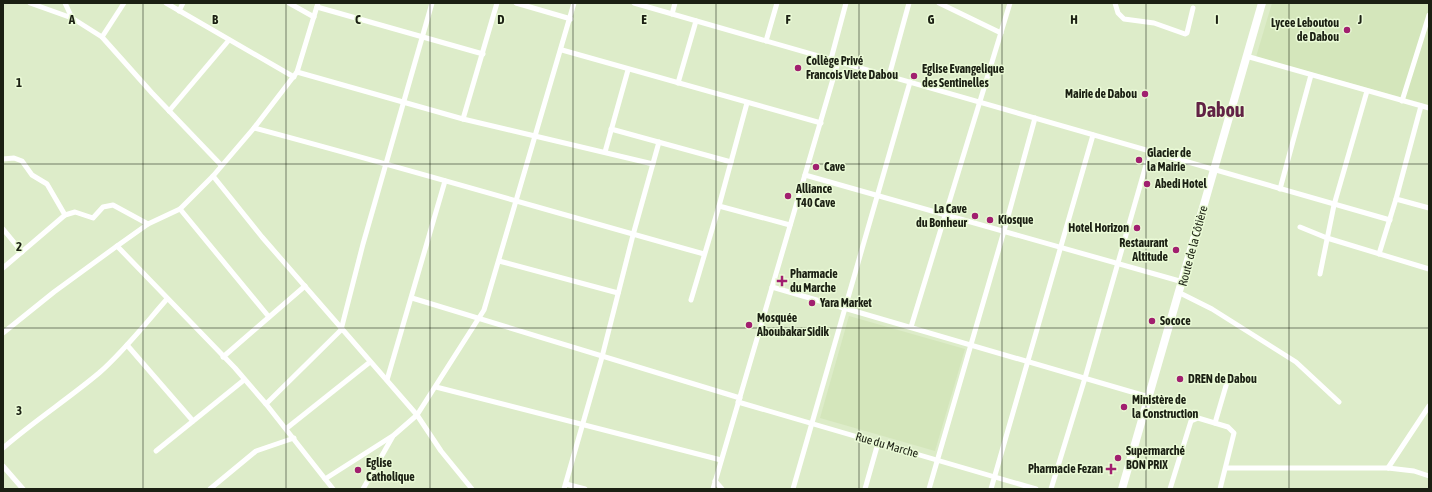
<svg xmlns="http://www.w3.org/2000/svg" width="1432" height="492" font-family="'Asap Condensed',sans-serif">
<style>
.built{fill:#d4e6bb}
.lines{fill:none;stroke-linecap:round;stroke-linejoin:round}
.minor{stroke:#fff;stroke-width:5}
.primary{stroke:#fff;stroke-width:8}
.grid{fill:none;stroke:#1b2013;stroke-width:1;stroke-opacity:0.55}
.poi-dot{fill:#a11f6f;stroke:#eafad6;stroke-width:1.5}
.labels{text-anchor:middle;stroke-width:3;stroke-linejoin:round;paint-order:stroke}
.poi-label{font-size:12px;font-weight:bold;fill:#1b2013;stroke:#eafad6;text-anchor:start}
.street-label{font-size:12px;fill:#1b2013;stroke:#eafad6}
.town-label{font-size:20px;font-weight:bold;fill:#612245;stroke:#eafad6}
.grid-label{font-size:13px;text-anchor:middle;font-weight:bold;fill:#1b2013;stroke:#eafad6;stroke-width:3;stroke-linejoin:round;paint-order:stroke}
</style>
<rect width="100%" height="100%" fill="#ddecc9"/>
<g class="built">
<polygon points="1272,3 1429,3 1429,105 1256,57"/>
<polygon points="849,316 965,349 935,451 820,418"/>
</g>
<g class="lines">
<g class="minor">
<polyline points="30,3 72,18"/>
<polyline points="65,3 72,18 102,37 124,3"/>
<polyline points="166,3 294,77"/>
<polyline points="289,3 314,17"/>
<polyline points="318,3 297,72 254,128 213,176 180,209 148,224 117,246 235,368 266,404 333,489"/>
<polyline points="516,3 571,19"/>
<polyline points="634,3 1390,220"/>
<polyline points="939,3 1001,33"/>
<polyline points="1115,3 1118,13 1124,19 1154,23 1185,34 1187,33 1193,8"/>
<polyline points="317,7 483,54"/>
<polyline points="179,11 183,3"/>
<polyline points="672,14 675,3"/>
<polyline points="102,37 152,93 221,165"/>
<polyline points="766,41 777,3"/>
<polyline points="562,50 821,123"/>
<polyline points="1246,56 1429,108"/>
<polyline points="831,59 846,3"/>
<polyline points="297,72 463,119 653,164"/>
<polyline points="889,76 909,3"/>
<polyline points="678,83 696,21"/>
<polyline points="1402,101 1429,15"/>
<polyline points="169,111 229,40"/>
<polyline points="463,119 497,3"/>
<path d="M254,128C404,168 553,212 704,254"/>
<polyline points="611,129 731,162"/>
<polyline points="605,152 628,70"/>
<polyline points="3,159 14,158 22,161 32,175 47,184 65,215"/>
<polyline points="805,175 1183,282"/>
<polyline points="213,176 262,237 417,415 441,451 472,489"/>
<polyline points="1280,189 1311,75"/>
<polyline points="1396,199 1429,208"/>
<polyline points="719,206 790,225"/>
<polyline points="180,209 269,317"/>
<polyline points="1300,227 1327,238 1429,269"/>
<polyline points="3,229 22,252"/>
<polyline points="1379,254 1396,199 1421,106"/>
<polyline points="499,261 618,293"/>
<polyline points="3,268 65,215 75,212 93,218 103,207 113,205 148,224"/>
<polyline points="1320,274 1334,205 1367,91"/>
<polyline points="772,287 1149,397"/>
<polyline points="1180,293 1212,309 1296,362 1339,402"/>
<polyline points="412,298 740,398"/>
<polyline points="691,300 719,206 747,103"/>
<polyline points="911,327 1010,3"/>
<polyline points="3,333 54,292 117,246"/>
<polyline points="127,345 193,421"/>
<polyline points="223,357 305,286"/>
<polyline points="387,380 445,181"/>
<polyline points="436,387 721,460"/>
<polyline points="738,402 1036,489"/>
<polyline points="266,404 341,330 363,244 432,3"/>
<polyline points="1215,423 1228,379"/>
<polyline points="287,428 370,362"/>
<path d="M3,448C34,421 68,399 99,373C124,351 145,324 167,299"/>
<polyline points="156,451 244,380"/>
<polyline points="3,466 23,489"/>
<polyline points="1226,468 1388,468 1414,471 1429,476"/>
<polyline points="1388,468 1429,406"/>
<polyline points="325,479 394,435 417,415 484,310 574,3"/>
<polyline points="715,481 722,489"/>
<polyline points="566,484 585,489"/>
<polyline points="210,489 256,451 294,438"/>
<polyline points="363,489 393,436"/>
<polyline points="564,489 602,357 633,235 659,142"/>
<polyline points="713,489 838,62"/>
<polyline points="793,489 910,82"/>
<polyline points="865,489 878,443"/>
<polyline points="929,489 1004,231 1035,118"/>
<polyline points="991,489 1093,135"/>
<polyline points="1051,489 1085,378 1150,151"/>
<polyline points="1170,489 1191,421 1198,418 1228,427 1234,433 1220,489"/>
</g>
<polyline class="primary" points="1122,489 1262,3"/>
</g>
<path class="grid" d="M143,3V489M286,3V489M430,3V489M573,3V489M716,3V489M859,3V489M1002,3V489M1146,3V489M1289,3V489M3,164H1429M3,328H1429"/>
<g class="poi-dot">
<circle cx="1347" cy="30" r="4"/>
<circle cx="798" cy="68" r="4"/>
<circle cx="914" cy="76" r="4"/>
<circle cx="1145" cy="94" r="4"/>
<circle cx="1139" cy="160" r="4"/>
<circle cx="816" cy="167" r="4"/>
<circle cx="1147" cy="184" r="4"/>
<circle cx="788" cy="196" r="4"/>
<circle cx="975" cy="216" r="4"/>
<circle cx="990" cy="220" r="4"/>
<circle cx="1137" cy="228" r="4"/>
<circle cx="1176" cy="250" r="4"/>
<path d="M780 275h4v4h4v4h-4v4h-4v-4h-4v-4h4z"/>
<circle cx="812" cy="303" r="4"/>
<circle cx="1152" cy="321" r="4"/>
<circle cx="749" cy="325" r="4"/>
<circle cx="1180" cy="379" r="4"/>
<circle cx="1124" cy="407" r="4"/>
<circle cx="1118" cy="458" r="4"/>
<path d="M1109 463h4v4h4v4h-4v4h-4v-4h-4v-4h4z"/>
<circle cx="358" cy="470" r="4"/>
</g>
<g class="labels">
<g class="poi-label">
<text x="1339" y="27" text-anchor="end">Lycee Leboutou<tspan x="1339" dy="14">de Dabou</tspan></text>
<text x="806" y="65">Collège Privé<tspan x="806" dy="14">Francois Viete Dabou</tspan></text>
<text x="922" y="73">Eglise Evangelique<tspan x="922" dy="14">des Sentinelles</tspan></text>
<text x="1137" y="98" text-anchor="end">Mairie de Dabou</text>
<text x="1147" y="157">Glacier de<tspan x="1147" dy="14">la Mairie</tspan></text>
<text x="824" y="171">Cave</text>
<text x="1155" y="188">Abedi Hotel</text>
<text x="796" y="193">Alliance<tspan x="796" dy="14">T40 Cave</tspan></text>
<text x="967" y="213" text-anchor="end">La Cave<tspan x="967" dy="14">du Bonheur</tspan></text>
<text x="998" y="224">Kiosque</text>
<text x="1129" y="232" text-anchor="end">Hotel Horizon</text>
<text x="1168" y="247" text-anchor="end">Restaurant<tspan x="1168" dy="14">Altitude</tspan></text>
<text x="790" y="278">Pharmacie<tspan x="790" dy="14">du Marche</tspan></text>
<text x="820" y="307">Yara Market</text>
<text x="757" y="322">Mosquée<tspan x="757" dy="14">Aboubakar Sidik</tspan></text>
<text x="1160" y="325">Sococe</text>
<text x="1188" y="383">DREN de Dabou</text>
<text x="1132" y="404">Ministère de<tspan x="1132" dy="14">la Construction</tspan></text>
<text x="1126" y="455">Supermarché<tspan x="1126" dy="14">BON PRIX</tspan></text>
<text x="366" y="467">Eglise<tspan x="366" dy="14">Catholique</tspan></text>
<text x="1103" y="473" text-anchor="end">Pharmacie Fezan</text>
</g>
<g class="street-label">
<text transform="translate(1193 246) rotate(-75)" y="4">Route de la Côtière</text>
<text transform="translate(887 445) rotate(16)" y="4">Rue du Marche</text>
</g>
<g class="town-label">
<text x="1220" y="117">Dabou</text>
</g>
</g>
<g class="grid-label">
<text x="72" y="24">A</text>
<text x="215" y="24">B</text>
<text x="358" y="24">C</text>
<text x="501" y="24">D</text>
<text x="644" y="24">E</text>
<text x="788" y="24">F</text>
<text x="931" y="24">G</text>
<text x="1074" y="24">H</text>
<text x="1217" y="24">I</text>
<text x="1360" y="24">J</text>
<text x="19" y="87">1</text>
<text x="19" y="251">2</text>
<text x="19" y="415">3</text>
</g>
<rect width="1432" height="492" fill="none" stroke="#1b2013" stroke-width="8"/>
</svg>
